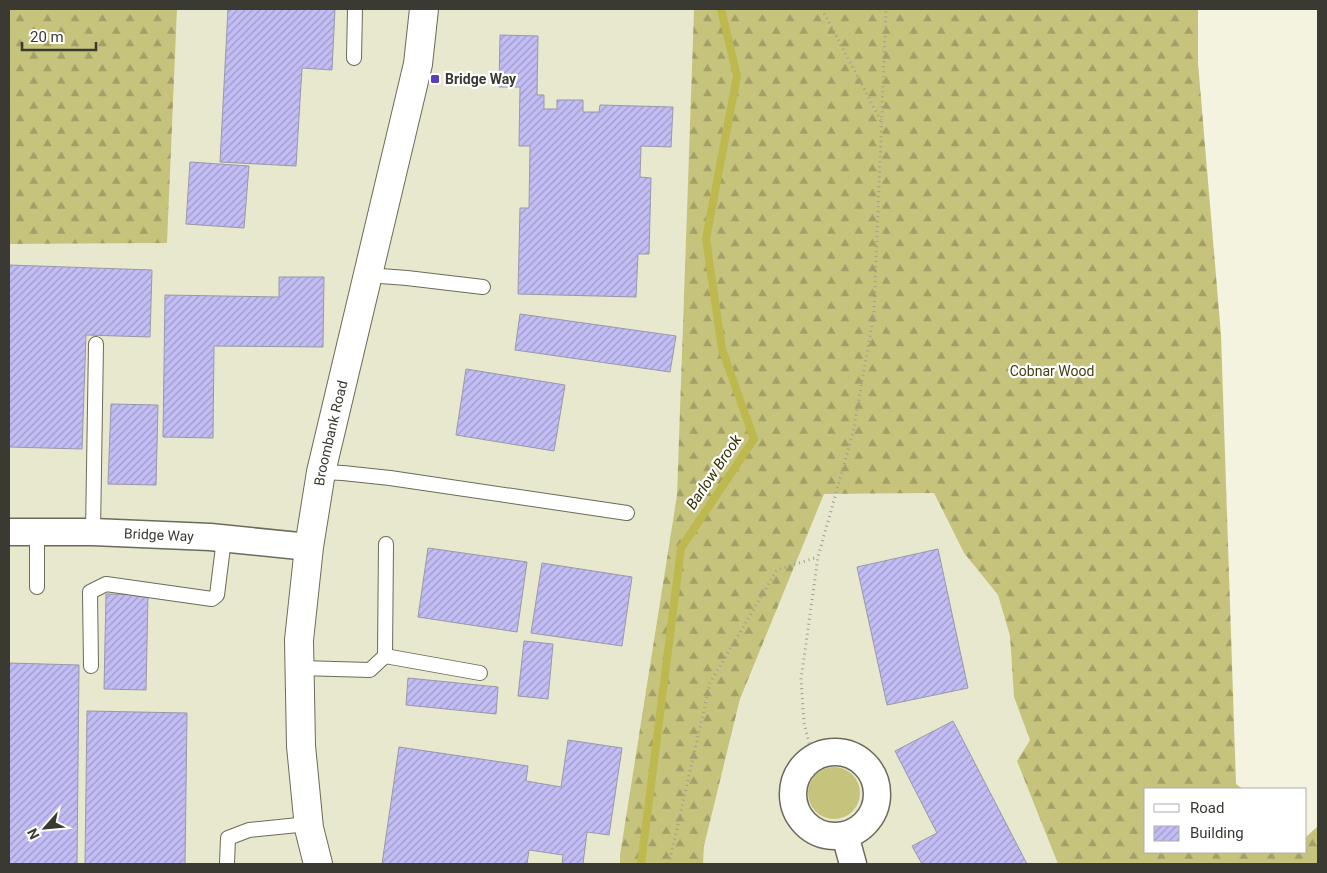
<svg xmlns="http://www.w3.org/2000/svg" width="1327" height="873" font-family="Roboto,sans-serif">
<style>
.built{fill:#e8e8ce}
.green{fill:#c6c37d}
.forest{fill:url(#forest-firs)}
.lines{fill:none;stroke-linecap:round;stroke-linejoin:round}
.stream{stroke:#beb94e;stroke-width:8}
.building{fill:url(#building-hatch);stroke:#9998a9}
.service-casing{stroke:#6c6b5b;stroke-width:16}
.minor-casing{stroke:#6c6b5b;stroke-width:29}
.tertiary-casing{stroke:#6c6b5b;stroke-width:30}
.path{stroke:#9f9f92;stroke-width:3;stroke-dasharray:1 4;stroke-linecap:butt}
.service{stroke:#fff;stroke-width:14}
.minor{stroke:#fff;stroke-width:26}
.tertiary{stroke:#fff;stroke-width:28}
.poi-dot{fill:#5c3fb7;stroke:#fff;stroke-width:2}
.labels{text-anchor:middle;stroke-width:4.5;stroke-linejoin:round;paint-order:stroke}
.poi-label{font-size:14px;font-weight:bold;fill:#3a3a33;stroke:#fff;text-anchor:start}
.park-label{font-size:14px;fill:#424013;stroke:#fff}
.street-label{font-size:14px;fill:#3a3a33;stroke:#fff}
.water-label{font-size:15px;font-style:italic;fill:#353304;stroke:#fff}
</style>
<defs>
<pattern id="forest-firs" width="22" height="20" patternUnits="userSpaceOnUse" patternTransform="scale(1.25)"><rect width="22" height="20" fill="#c6c37d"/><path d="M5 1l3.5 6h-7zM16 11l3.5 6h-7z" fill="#a29f67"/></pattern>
<pattern id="building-hatch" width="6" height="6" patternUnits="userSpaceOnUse" patternTransform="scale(1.25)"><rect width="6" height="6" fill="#c2bdf4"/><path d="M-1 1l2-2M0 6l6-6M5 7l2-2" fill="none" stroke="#9f9bc6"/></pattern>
</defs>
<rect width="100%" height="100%" fill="#f3f3e0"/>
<g class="built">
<polygon points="177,9 694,9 677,495 620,855 620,864 9,864 9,244 167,243"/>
<polygon points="934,493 964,553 998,595 1010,636 1014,697 1030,740 1017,761 1058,864 703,864 704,846 740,699 824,494"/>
</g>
<circle class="green" cx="834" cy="793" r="26"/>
<g class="forest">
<polygon points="9,9 177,9 167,243 9,244"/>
<polygon points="694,9 1198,9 1198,63 1221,335 1236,784 1243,789 1146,789 1146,852 1306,852 1306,837 1318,826 1318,864 1058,864 1017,761 1030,740 1014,697 1010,636 998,595 964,553 934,493 824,494 740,699 704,846 703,864 620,864 620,855 677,495"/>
</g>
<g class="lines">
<polyline class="stream" points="641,864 681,548 754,439 722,349 706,239 737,76 721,9"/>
</g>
<g class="building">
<polygon points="228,9 335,9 332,70 302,68 296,166 220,162"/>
<polygon points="500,35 538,36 537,95 544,95 544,109 557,109 557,100 583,100 583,112 599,112 600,105 673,107 671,147 641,146 640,177 651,178 649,254 638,254 636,297 518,294 520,208 529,208 530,146 519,146 520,87 499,87"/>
<polygon points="190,162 249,166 244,228 186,224"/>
<polygon points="9,265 152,270 150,337 86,335 82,449 9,447"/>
<polygon points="279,277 324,277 323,347 214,346 213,438 163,437 165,295 279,297"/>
<polygon points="520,314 676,336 670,372 515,350"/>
<polygon points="466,369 565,385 554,451 456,435"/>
<polygon points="111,404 158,405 156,485 108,484"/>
<polygon points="428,548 527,562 517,632 418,617"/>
<polygon points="938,549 968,688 887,705 857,567"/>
<polygon points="542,563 632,577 622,646 531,633"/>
<polygon points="106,594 148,595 146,690 104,689"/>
<polygon points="524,641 553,644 548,699 518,696"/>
<polygon points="9,663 79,665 77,864 9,864"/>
<polygon points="408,678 498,687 496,714 406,705"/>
<polygon points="87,711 187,713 185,864 85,864"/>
<polygon points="953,721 1027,864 922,864 912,846 937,833 895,751"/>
<polygon points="568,740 622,748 609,835 587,832 583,864 562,864 563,855 529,850 527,864 382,864 399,747 528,766 526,781 561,787"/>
</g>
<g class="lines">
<defs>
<g id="service">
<polyline points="354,58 355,9"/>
<polyline points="367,275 407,278 483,287"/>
<polyline points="321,472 343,473 390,478 627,513"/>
<polyline points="37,532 37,587"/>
<polyline points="93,532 96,344"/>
<polyline points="385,656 480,673"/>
<polyline points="91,666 90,592 106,584 212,599 217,595 224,539"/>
<polyline points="300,668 370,670 385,656 386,544"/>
<polyline points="227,864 228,838 249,830 308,824"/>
</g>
<g id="minor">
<path id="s1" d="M9,532H93L210,537L309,547"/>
<circle cx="835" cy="794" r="42"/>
<polyline points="845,835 853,864"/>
</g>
<g id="tertiary">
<path id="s2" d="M318,864L309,828L301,746L299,640L309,547L321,472L418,64L424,9"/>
</g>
</defs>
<use href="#service" class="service-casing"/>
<use href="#minor" class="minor-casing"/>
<use href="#tertiary" class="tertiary-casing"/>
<g class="path">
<polyline points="822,9 882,123"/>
<polyline points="813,758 804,723 801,679 818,557 853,433 874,313 886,9"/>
<polyline points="669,864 710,683 777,570 818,557"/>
</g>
<use href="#service" class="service"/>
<use href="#minor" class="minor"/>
<use href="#tertiary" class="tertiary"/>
</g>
<rect class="poi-dot" x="430" y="74" width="10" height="10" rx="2.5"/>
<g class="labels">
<g class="poi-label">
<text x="445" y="84">Bridge Way</text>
</g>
<g class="park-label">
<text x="1052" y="376">Cobnar Wood</text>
</g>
<g class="street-label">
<text dy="5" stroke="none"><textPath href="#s2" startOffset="435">Broombank Road</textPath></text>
<text dy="5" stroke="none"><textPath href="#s1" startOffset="150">Bridge Way</textPath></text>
</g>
<g class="water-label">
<text transform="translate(714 472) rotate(-56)" y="5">Barlow Brook</text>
</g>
</g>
<rect width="1327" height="873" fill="none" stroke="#3a3a33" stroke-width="20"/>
<rect x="1144" y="788" width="162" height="65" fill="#ffffff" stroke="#b0b0ad"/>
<rect x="1154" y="804" width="25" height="8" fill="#ffffff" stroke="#b0b0ad"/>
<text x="1190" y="813" font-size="15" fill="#3a3a33">Road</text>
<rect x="1154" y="826" width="25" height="15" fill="url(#building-hatch)" stroke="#b0b0ad"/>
<text x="1190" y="838" font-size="15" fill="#3a3a33">Building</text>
<g transform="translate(45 828) rotate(243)" stroke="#ffffff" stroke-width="4" paint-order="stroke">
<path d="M0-4L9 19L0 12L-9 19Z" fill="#3a3a33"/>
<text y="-8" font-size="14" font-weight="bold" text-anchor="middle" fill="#3a3a33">N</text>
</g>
<path d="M22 42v8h74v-8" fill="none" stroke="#3a3a33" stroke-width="2.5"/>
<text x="30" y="42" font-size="15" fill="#3a3a33" stroke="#ffffff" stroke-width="4" paint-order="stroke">20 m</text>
</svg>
